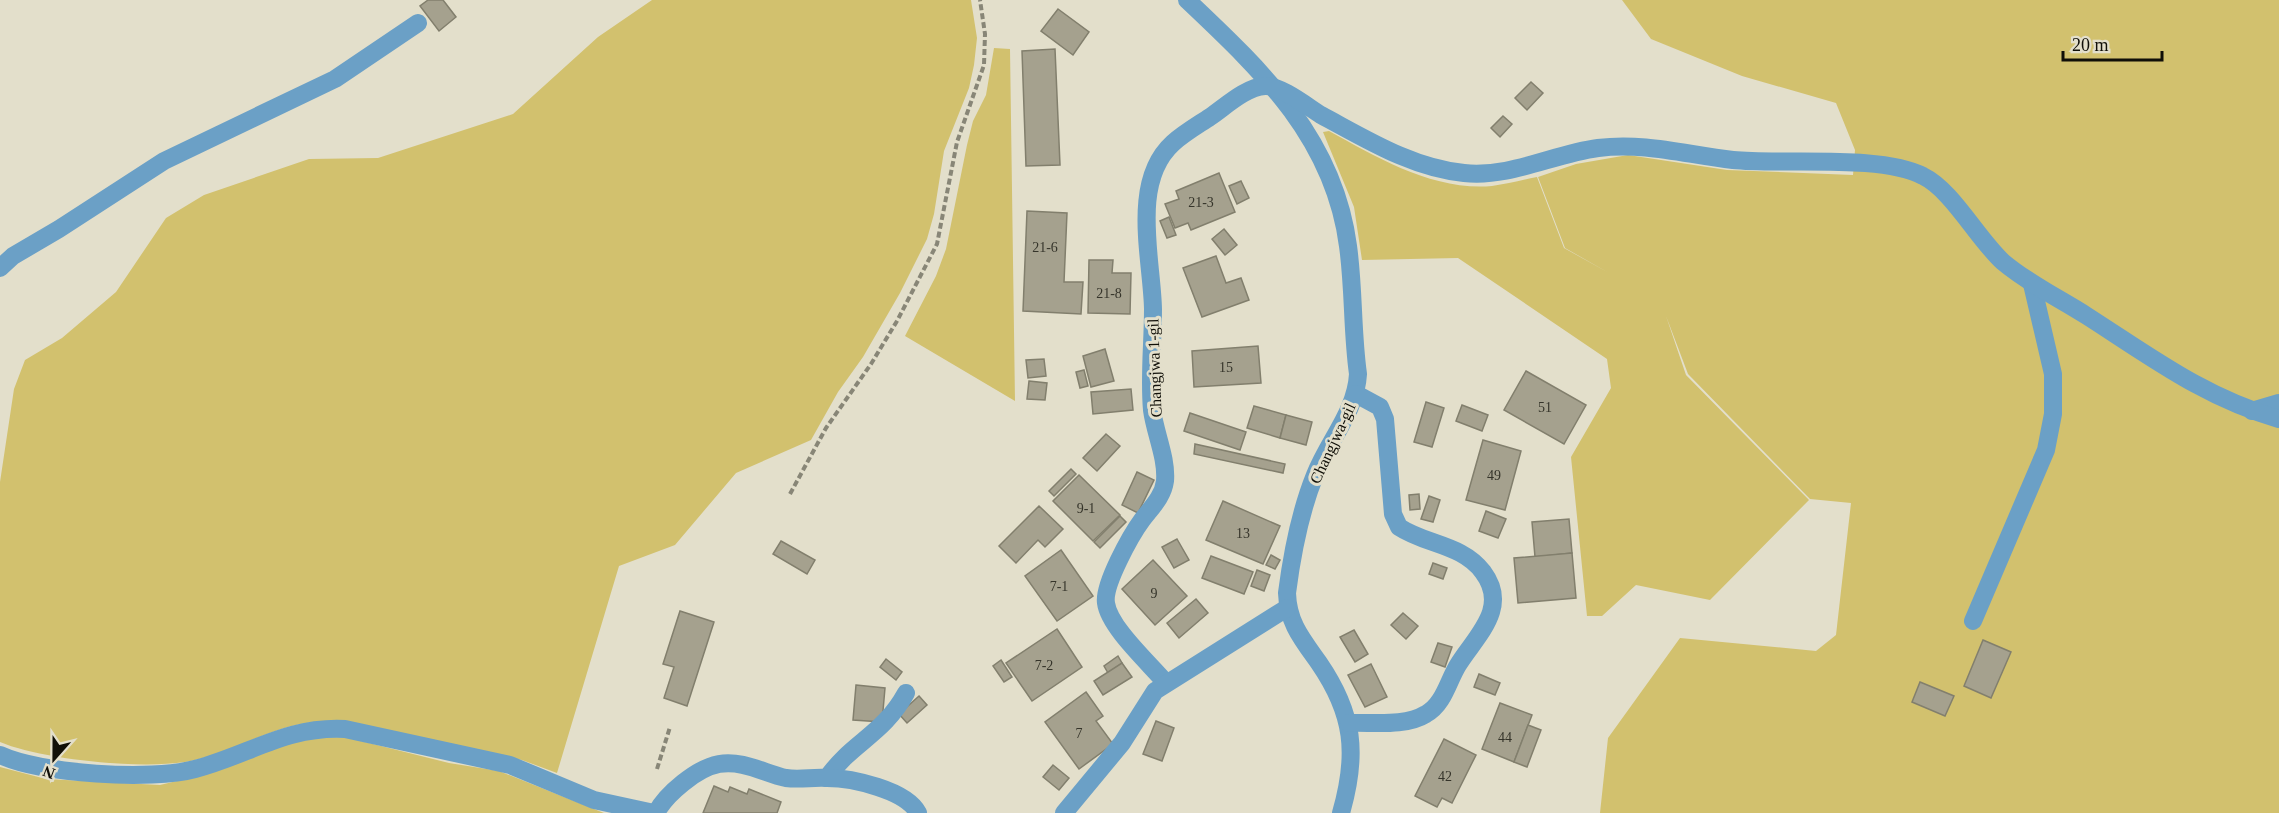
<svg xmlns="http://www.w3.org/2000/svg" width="2279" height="813" font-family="Georgia,serif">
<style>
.green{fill:#d2c16e}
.building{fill:#a5a18e;stroke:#827f6d;stroke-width:1.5}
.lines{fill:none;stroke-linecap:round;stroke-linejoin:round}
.path{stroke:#888677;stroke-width:4;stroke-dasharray:6 3;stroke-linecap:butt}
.minor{stroke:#6ba0c6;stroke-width:18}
.labels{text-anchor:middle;stroke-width:6;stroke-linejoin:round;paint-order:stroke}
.number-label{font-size:14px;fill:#35342a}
.street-label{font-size:16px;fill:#100f08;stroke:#e3dfcb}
</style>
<rect width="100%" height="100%" fill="#e3dfcb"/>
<g class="green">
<path d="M652,0H971L977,38L974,65L969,88L944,151L934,214L927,239L900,293L863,357L838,392L811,440L736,473L675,545L619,566L557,773L522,760L330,721C274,722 244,749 195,760C150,771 42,760 0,742V482L14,389L25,360L62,338L116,292L166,218L204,195L309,159L378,158L513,114L598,37Z"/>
<path d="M1622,0H2279V813H1600L1608,738L1680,638L1816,651L1836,635L1851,503L1810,499L1688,374L1666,316L1686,375L1809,500L1710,600L1636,585L1602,616H1587L1571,457L1611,388L1607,359L1458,258L1362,260L1354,207L1323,132L1329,131C1378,158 1433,191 1492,186C1507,184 1522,180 1537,177L1564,248L1609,273L1565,248L1538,177L1576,164L1628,155L1727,170L1853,175L1855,150L1836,103L1742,76L1651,39Z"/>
<polygon points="994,48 1010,49 1015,401 905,336 936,276 946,249 967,145 973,121 986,95"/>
<polygon points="345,737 449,763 499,771 604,813 0,813 0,767 46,779 160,785 202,775 298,738"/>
</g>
<g class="building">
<polygon points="428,0 443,0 456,17 439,31 420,6"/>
<polygon points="1058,9 1089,32 1073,55 1041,31"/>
<polygon points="1055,49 1060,165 1026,166 1022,51"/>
<polygon points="1531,82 1543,93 1527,110 1515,98"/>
<polygon points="1503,116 1512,124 1500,137 1491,128"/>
<polygon points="1219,173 1235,212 1191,230 1188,223 1175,228 1165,204 1179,199 1176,191"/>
<polygon points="1241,181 1249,198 1237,204 1229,186"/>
<polygon points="1027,211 1067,213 1064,282 1083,282 1081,314 1023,311"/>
<polygon points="1169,217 1176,235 1167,238 1160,221"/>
<polygon points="1224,229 1237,245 1225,255 1212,239"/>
<polygon points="1216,256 1226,283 1241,278 1249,300 1202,317 1183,268"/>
<polygon points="1089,260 1113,260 1112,273 1131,273 1130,314 1088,313"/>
<polygon points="1258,346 1261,383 1194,387 1192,351"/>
<polygon points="1105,349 1114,381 1091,387 1083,356"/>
<polygon points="1044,359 1046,376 1028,378 1026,360"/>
<polygon points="1084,370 1088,386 1080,388 1076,372"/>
<polygon points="1526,371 1586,405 1564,444 1504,410"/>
<polygon points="1029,381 1047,383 1045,400 1027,399"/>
<polygon points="1131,389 1133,410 1093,414 1091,392"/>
<polygon points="1426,402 1444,408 1432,447 1414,442"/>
<polygon points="1462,405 1488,415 1482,431 1456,421"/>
<polygon points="1254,406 1286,415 1280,438 1247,428"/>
<polygon points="1190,413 1246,432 1240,450 1184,431"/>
<polygon points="1286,415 1312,422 1306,445 1280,438"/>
<polygon points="1106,434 1120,446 1097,471 1083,458"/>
<polygon points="1483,440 1521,451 1505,510 1466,500"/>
<polygon points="1195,444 1285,464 1283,473 1194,454"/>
<polygon points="1071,469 1076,474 1054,496 1049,491"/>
<polygon points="1137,472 1154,480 1138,513 1122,505"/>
<polygon points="1079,475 1120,515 1093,541 1053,501"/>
<polygon points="1419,494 1420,509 1410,510 1409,495"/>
<polygon points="1429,496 1440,500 1433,522 1421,519"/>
<polygon points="1223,501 1280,526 1263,564 1206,540"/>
<polygon points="1039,506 1063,529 1045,547 1038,540 1016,563 999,546"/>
<polygon points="1486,511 1506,519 1498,538 1479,531"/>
<polygon points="1120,516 1126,522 1100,548 1094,542"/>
<polygon points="1569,519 1572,553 1535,557 1532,522"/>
<polygon points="1177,539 1189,560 1174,568 1162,547"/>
<polygon points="781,541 815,560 807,574 773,554"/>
<polygon points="1061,550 1093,596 1057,621 1025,576"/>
<polygon points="1572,553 1576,598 1518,603 1514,558"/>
<polygon points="1271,555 1280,560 1275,569 1266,565"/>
<polygon points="1211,556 1253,572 1244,594 1202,578"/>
<polygon points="1153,560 1187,596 1155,625 1122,589"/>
<polygon points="1433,563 1447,568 1443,579 1429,574"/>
<polygon points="1257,570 1270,575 1264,591 1251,586"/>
<polygon points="1196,599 1208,613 1179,638 1167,623"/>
<polygon points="680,611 714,622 687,706 664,698 674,667 663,664"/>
<polygon points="1403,613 1418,626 1406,639 1391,625"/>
<polygon points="1057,629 1082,667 1032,701 1006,663"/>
<polygon points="1354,630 1368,654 1355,662 1340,637"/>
<polygon points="1983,640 2011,652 1991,698 1964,686"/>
<polygon points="1438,643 1452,647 1445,667 1431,662"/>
<polygon points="1118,656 1122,663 1108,673 1104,666"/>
<polygon points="886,659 902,672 896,680 880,667"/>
<polygon points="1001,660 1012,677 1004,682 993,666"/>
<polygon points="1122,663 1132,677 1103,695 1094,681"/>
<polygon points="1371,664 1387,697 1365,707 1348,675"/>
<polygon points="1479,674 1500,683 1495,695 1474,687"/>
<polygon points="1920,682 1954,696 1945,716 1912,702"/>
<polygon points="856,685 885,688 882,722 853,720"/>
<polygon points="1086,692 1103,716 1096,721 1113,744 1079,769 1045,722"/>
<polygon points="919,696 927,705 907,723 899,714"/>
<polygon points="1500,703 1532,715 1514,762 1482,749"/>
<polygon points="1156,721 1174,728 1162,761 1143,754"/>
<polygon points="1528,725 1541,730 1527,767 1514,762"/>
<polygon points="1444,739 1476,755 1452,803 1442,798 1437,807 1415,796"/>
<polygon points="1053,765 1069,778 1059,790 1043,777"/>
<polygon points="714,786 728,792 730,787 747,794 749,789 781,802 777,813 703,813"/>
</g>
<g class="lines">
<g class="path">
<polyline points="790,494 826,428 871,364 897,321 937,244 957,142 984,65 985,34 980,0"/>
<polyline points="657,769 670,727"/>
</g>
<g class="minor">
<path d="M1187,0C1262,71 1334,138 1348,246C1354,289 1352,332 1358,374C1356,412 1328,441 1315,475C1300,512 1292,554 1287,593C1288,623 1302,639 1319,663C1354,714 1358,754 1341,813"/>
<polyline points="0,268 13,256 59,229 164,161 335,79 418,23"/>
<polyline points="2252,411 2279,403"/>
<polyline points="1973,621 2046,450 2053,414 2053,374 2032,284"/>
<path d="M1165,682C1149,663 1109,627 1106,603C1103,585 1131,535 1142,520C1151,508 1163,497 1165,481C1167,458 1155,433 1152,410C1149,377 1153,343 1153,309C1152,259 1130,182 1173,143C1184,133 1198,125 1210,117C1226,106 1246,87 1265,86C1280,85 1308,107 1321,115C1366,139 1412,168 1464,173C1510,178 1553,154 1598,148C1645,142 1687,155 1733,160C1784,165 1881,154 1923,176C1952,190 1977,238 2003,262C2029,284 2059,298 2087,316C2151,357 2205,398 2279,419"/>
<path d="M1349,723C1373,722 1405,727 1426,714C1444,704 1448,681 1458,665C1476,636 1510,608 1483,572C1462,544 1426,545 1399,527L1393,514L1385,419L1380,407L1356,394"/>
<path d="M0,755C40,774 152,781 195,769C249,755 286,726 345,729L510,765L594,800L654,813"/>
<path d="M827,778C852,742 883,735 906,693"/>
<path d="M656,813C666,794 697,768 719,764C743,760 764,773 786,778C800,780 813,777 827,778C852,778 906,790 918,813"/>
<polyline points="1064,813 1122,743 1155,691 1287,608"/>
</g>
</g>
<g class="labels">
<g class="number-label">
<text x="1201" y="207">21-3</text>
<text x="1045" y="252">21-6</text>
<text x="1109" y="298">21-8</text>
<text x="1226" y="372">15</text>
<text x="1545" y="412">51</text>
<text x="1494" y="480">49</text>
<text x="1086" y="513">9-1</text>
<text x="1243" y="538">13</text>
<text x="1059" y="591">7-1</text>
<text x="1154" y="598">9</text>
<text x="1044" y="670">7-2</text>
<text x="1079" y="738">7</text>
<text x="1505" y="742">44</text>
<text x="1445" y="781">42</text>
</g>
<g class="street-label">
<text transform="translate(1154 368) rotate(-92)" y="6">Changjwa 1-gil</text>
<text transform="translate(1332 443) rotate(-65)" y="6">Changjwa-gil</text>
</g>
</g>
<g transform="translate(54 759) rotate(201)" stroke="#e3dfcb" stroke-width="4.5" paint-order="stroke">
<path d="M0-4.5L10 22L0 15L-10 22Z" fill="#100f08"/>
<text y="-9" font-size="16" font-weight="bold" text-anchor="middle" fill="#100f08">N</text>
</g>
<path d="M2063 51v9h99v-9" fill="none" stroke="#100f08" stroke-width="3"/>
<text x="2072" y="51" font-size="18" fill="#100f08" stroke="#e3dfcb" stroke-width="4.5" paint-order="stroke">20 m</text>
</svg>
